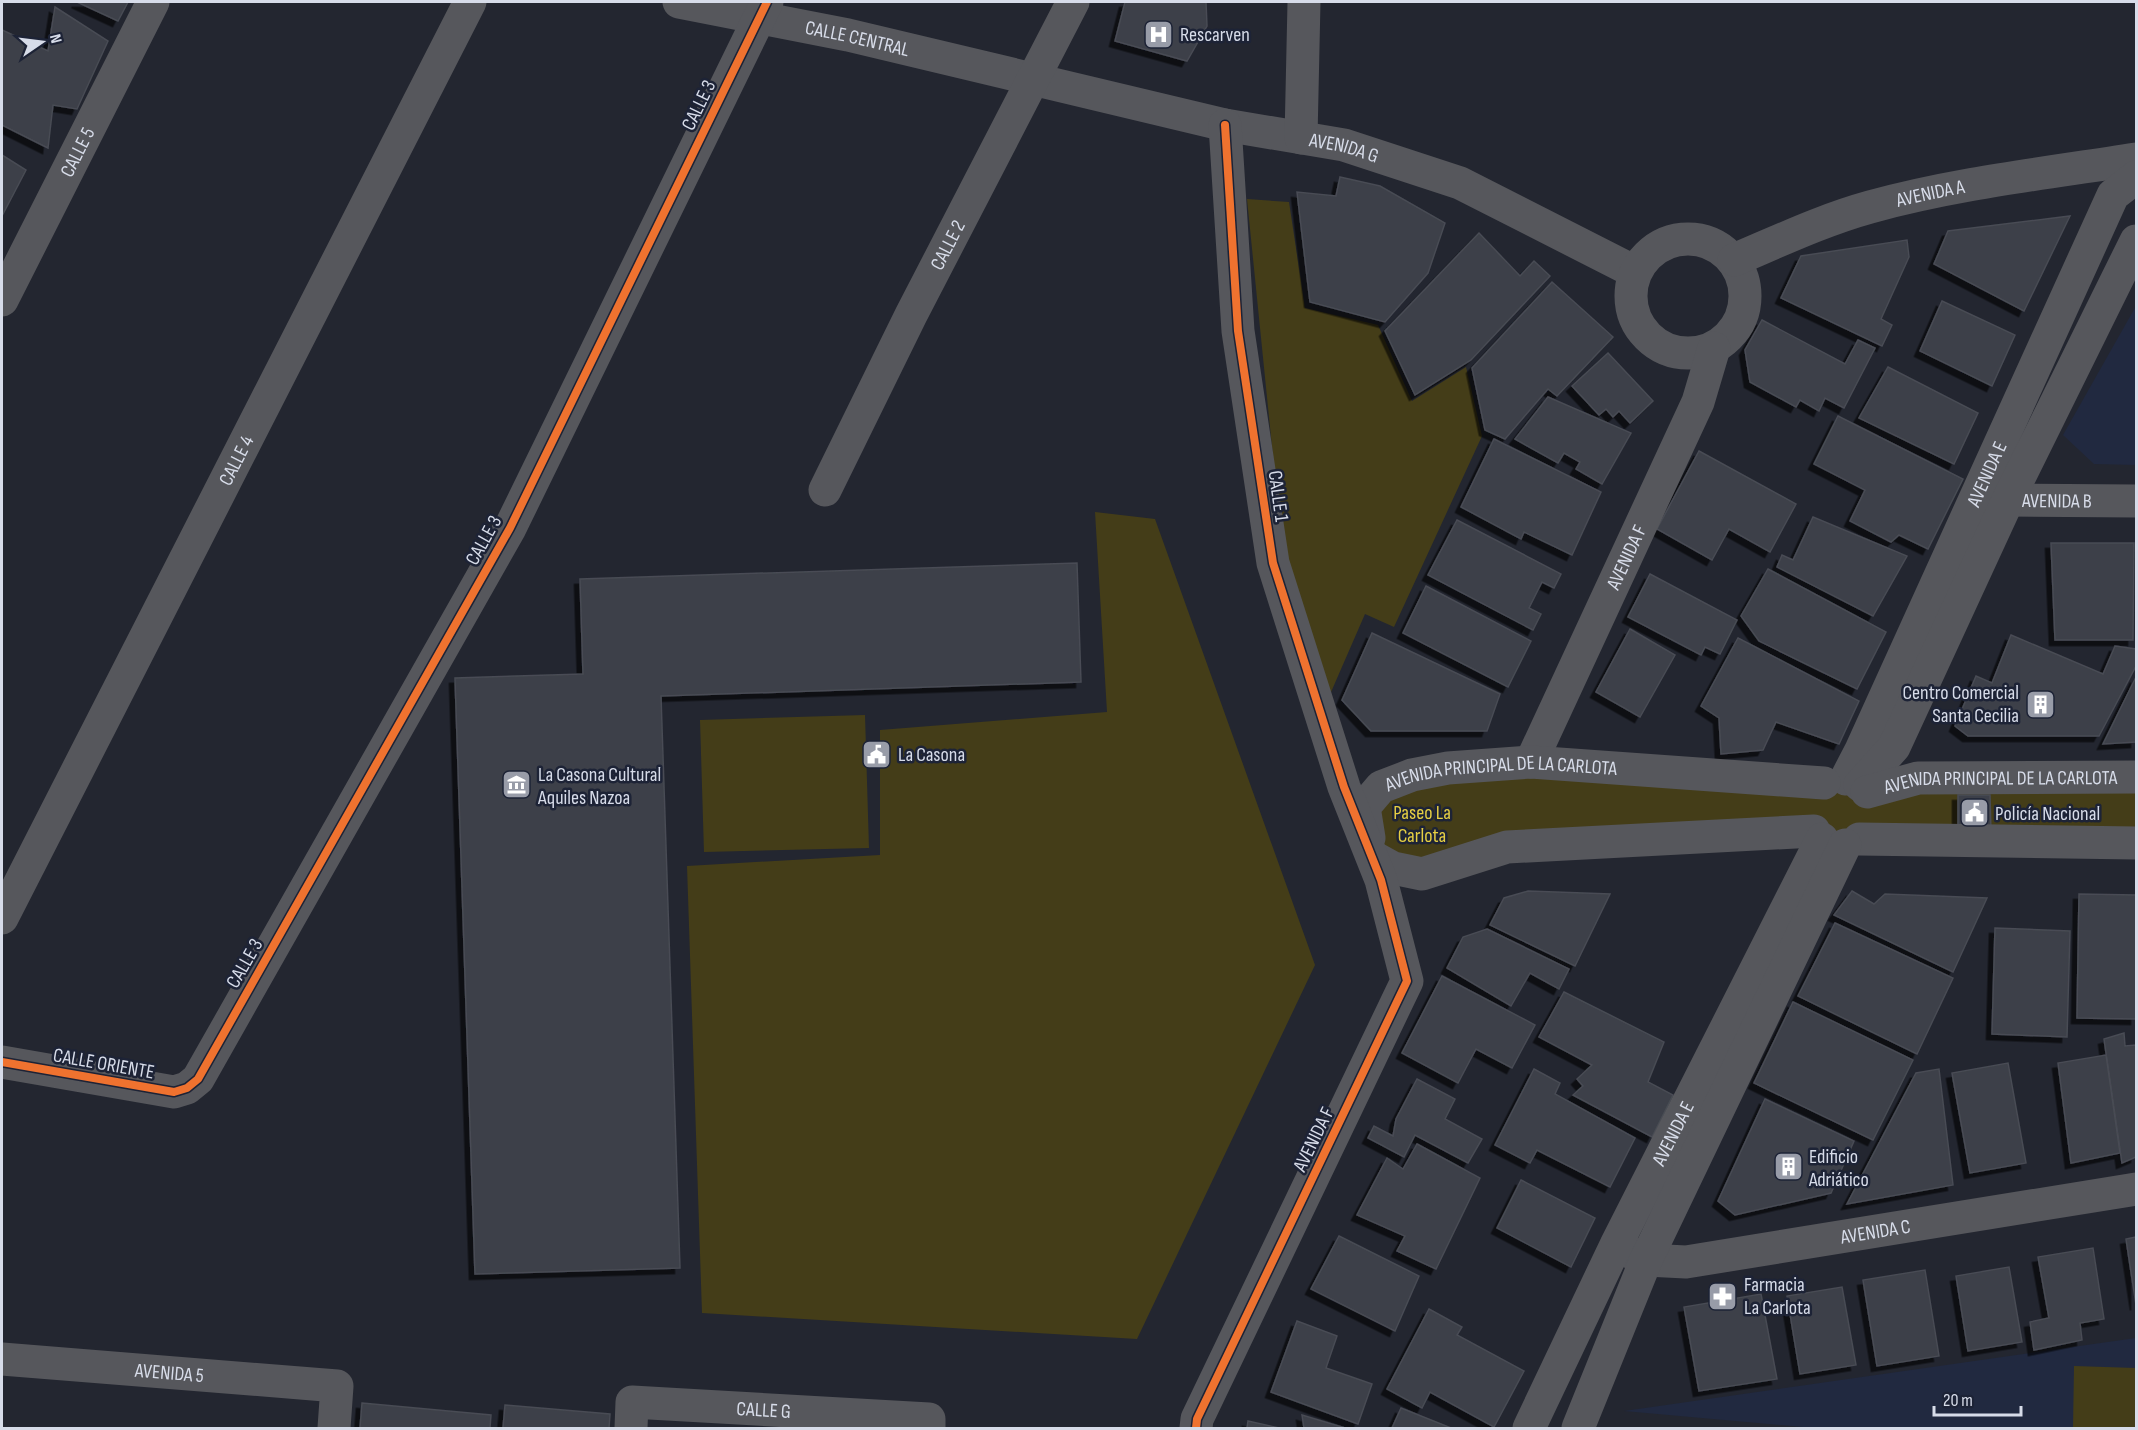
<svg xmlns="http://www.w3.org/2000/svg" width="2138" height="1430" font-family="'Sofia Sans Condensed',sans-serif">
<style>
.built{fill:#212940}
.green{fill:#443d18}
.building{fill:#3d4048;stroke:#484b54;stroke-width:1.5;filter:url(#shadow)}
.lines{fill:none;stroke-linecap:round;stroke-linejoin:round}
.street{stroke:#56575c;stroke-width:33}
.cycleway-casing{stroke:#1d2336;stroke-width:11}
.cycleway{stroke:#ef722f;stroke-width:8}
.labels{text-anchor:middle;stroke-width:5;stroke-linejoin:round;paint-order:stroke}
.poi-label{font-size:20px;fill:#d7dce9;stroke:#1d2336;text-anchor:start}
.street-label{font-size:20px;fill:#d7dce9;stroke:#1d2336}
.park-label{font-size:20px;fill:#e6cf43;stroke:#1d2336}
</style>
<defs>
<filter id="shadow"><feDropShadow dx="-5.5" dy="5.5" stdDeviation="0" flood-color="#0009"/></filter>
</defs>
<rect width="100%" height="100%" fill="#232630"/>
<g class="built">
<polygon points="2136,306 2136,465 2094,464 2063,435"/>
<polygon points="2136,1338 2136,1428 1814,1428 1624,1411"/>
</g>
<g class="green">
<polygon points="1247,199 1289,202 1305,308 1378,325 1412,401 1466,367 1482,436 1394,627 1365,614 1328,699 1282,546"/>
<polygon points="1095,512 1155,519 1315,965 1137,1339 702,1313 687,866 880,855 880,730 1107,712"/>
<polygon points="865,715 869,848 704,852 700,720"/>
<polygon points="1412,775 2136,777 2136,843 1859,839 1471,860 1373,857 1371,797"/>
<polygon points="2074,1366 2136,1368 2136,1428 2073,1428"/>
</g>
<g class="building">
<polygon points="77,2 128,2 118,21"/>
<polygon points="1125,2 1206,2 1207,26 1187,61 1115,41"/>
<polygon points="55,7 108,41 77,109 53,105 48,148 2,125 2,30 48,51"/>
<polygon points="2,155 26,170 2,216"/>
<polygon points="1340,177 1380,186 1445,223 1428,273 1385,322 1310,302 1297,192 1336,196"/>
<polygon points="2070,216 2024,311 1934,264 1948,231"/>
<polygon points="1479,233 1520,276 1534,261 1550,276 1471,360 1415,395 1385,331"/>
<polygon points="1907,240 1909,257 1881,319 1892,325 1882,346 1781,298 1801,256"/>
<polygon points="1552,282 1613,337 1557,396 1548,389 1505,439 1485,430 1472,368"/>
<polygon points="1942,301 2015,335 1992,386 1920,351"/>
<polygon points="1762,320 1845,364 1858,340 1875,348 1844,408 1825,398 1819,411 1800,400 1796,407 1750,382 1745,350"/>
<polygon points="1608,353 1653,401 1630,423 1619,411 1613,417 1606,409 1599,415 1572,386"/>
<polygon points="1888,367 1978,413 1954,464 1859,418"/>
<polygon points="1548,397 1631,433 1602,484 1576,469 1580,462 1564,453 1558,463 1515,439"/>
<polygon points="1838,416 1963,479 1928,549 1899,535 1891,542 1850,521 1865,490 1814,464"/>
<polygon points="1494,439 1601,492 1572,555 1524,532 1521,539 1461,507"/>
<polygon points="1699,451 1796,504 1770,552 1729,529 1712,560 1657,529"/>
<polygon points="1813,517 1907,556 1873,616 1777,567 1782,555 1793,560"/>
<polygon points="1457,520 1561,574 1554,588 1542,582 1529,608 1541,614 1533,630 1428,575"/>
<polygon points="2051,543 2134,543 2133,640 2055,640"/>
<polygon points="1077,563 1081,682 661,696 680,1268 475,1274 455,678 583,674 580,579"/>
<polygon points="1768,569 1886,632 1857,689 1759,641 1741,616"/>
<polygon points="1650,574 1737,620 1720,654 1705,647 1701,655 1628,617"/>
<polygon points="1426,586 1531,641 1508,687 1403,633"/>
<polygon points="1630,629 1675,655 1640,717 1596,692"/>
<polygon points="1372,633 1500,694 1487,731 1371,731 1342,700"/>
<polygon points="2011,635 2103,674 2115,646 2136,649 2136,666 2099,736 1968,736 1955,726 1976,676 1992,683"/>
<polygon points="1738,638 1859,701 1839,744 1776,722 1763,750 1721,754 1719,718 1701,706"/>
<polygon points="2136,677 2136,742 2103,744"/>
<polygon points="1958,795 1990,795 1991,832 1958,832"/>
<polygon points="1528,891 1610,894 1575,966 1490,925 1504,898"/>
<polygon points="1852,891 1874,904 1885,894 1987,898 1953,972 1834,915"/>
<polygon points="2079,894 2136,895 2136,1019 2077,1018"/>
<polygon points="1835,923 1953,978 1917,1054 1798,996"/>
<polygon points="1995,928 2070,931 2067,1037 1992,1034"/>
<polygon points="1487,929 1569,969 1559,989 1530,973 1511,1006 1447,968 1463,937"/>
<polygon points="1442,976 1535,1025 1512,1068 1476,1049 1458,1083 1402,1053"/>
<polygon points="1564,992 1664,1042 1648,1082 1673,1095 1652,1137 1573,1095 1583,1086 1577,1079 1592,1065 1539,1037"/>
<polygon points="1793,1002 1913,1060 1873,1140 1754,1083"/>
<polygon points="2124,1033 2125,1046 2136,1045 2136,1157 2122,1163 2104,1039"/>
<polygon points="2106,1055 2120,1153 2071,1163 2058,1063"/>
<polygon points="2008,1063 2026,1163 1970,1173 1952,1073"/>
<polygon points="1534,1069 1560,1083 1555,1094 1635,1138 1610,1187 1537,1150 1530,1163 1495,1145"/>
<polygon points="1939,1069 1953,1185 1847,1204 1916,1073"/>
<polygon points="1417,1079 1455,1099 1445,1119 1482,1139 1468,1163 1415,1135 1404,1157 1368,1138 1374,1126 1393,1136 1396,1119"/>
<polygon points="1765,1099 1854,1141 1831,1193 1735,1215 1718,1201"/>
<polygon points="1417,1144 1480,1178 1436,1269 1397,1251 1405,1236 1357,1215 1387,1158 1403,1169"/>
<polygon points="1521,1180 1595,1218 1571,1267 1497,1228"/>
<polygon points="1339,1236 1419,1276 1395,1331 1311,1289"/>
<polygon points="2136,1237 2136,1305 2126,1239"/>
<polygon points="2093,1248 2104,1319 2080,1323 2082,1340 2034,1350 2030,1322 2049,1318 2038,1257"/>
<polygon points="2009,1267 2022,1342 1968,1351 1956,1276"/>
<polygon points="1925,1270 1939,1356 1877,1366 1863,1280"/>
<polygon points="1842,1287 1856,1365 1800,1374 1787,1296"/>
<polygon points="1761,1294 1777,1379 1699,1391 1684,1307"/>
<polygon points="1429,1309 1462,1327 1457,1335 1524,1371 1494,1427 1430,1392 1422,1408 1387,1389"/>
<polygon points="1297,1321 1337,1336 1326,1368 1372,1384 1358,1424 1271,1392"/>
<polygon points="362,1403 491,1415 490,1428 360,1428"/>
<polygon points="505,1405 610,1414 609,1428 503,1428"/>
<polygon points="1401,1408 1451,1428 1392,1428"/>
<polygon points="1302,1415 1345,1428 1304,1428"/>
<polygon points="1248,1421 1279,1428 1247,1428"/>
</g>
<g class="lines">
<g class="street">
<path id="s1" d="M679,2L848,35L1225,125L1344,145L1460,183L1635,272"/>
<polyline points="1301,138 1304,2"/>
<circle cx="1688" cy="296" r="57"/>
<path id="s2" d="M1734,260C1779,241 1823,220 1870,207C1957,183 2048,173 2136,159"/>
<path id="s3" d="M2,300L153,2"/>
<path id="s4" d="M825,490L911,315L1073,2"/>
<path id="s5" d="M1990,491L2008,500L2136,501"/>
<path id="s6" d="M1531,762L1698,402L1714,348"/>
<path id="s7" d="M1846,779L1861,750L2113,195L2136,177"/>
<polyline points="1860,785 1894,747 2008,500 2136,241"/>
<path id="s8" d="M1867,792L1918,778L2136,777"/>
<path id="s9" d="M1369,838L1364,807L1381,787L1412,775L1448,768L1531,762L1824,783"/>
<polyline points="1859,839 2136,843"/>
<polyline points="1373,857 1393,868 1422,874 1507,847 1814,831"/>
<path id="s10" d="M2,918L470,2"/>
<polyline points="2,1062 174,1092 187,1088 198,1079 510,528 767,2"/>
<path id="s11" d="M1628,1251L1646,1260L1686,1262L2136,1189"/>
<path id="s12" d="M2,1359L337,1386L334,1428"/>
<path id="s13" d="M631,1428L632,1402L929,1419V1428"/>
<polyline points="1196,1428 1197,1419 1407,981 1381,880 1344,787 1273,563 1238,331 1225,125"/>
<path id="s14" d="M1529,1428L1616,1245L1822,839"/>
<polyline points="1578,1428 1646,1260 1845,845"/>
</g>
<defs>
<g id="cycleway">
<polyline points="2,1062 174,1092 187,1088 198,1079 510,528 767,2"/>
<polyline points="1196,1428 1197,1419 1407,981 1381,880 1344,787 1273,563 1238,331 1225,125"/>
</g>
</defs>
<use href="#cycleway" class="cycleway-casing"/>
<use href="#cycleway" class="cycleway"/>
</g>
<defs>
<symbol id="hospital-square" viewBox="-11 -11 22 22"><rect x="-9" y="-9" width="18" height="18" rx="4" fill="#989ca8" stroke="#1d2336"/><path d="M-5-5h3v3.5h4V-5h3V5h-3V1.5h-4V5h-3Z" fill="#fff"/></symbol>
<symbol id="building-square" viewBox="-11 -11 22 22"><rect x="-9" y="-9" width="18" height="18" rx="4" fill="#989ca8" stroke="#1d2336"/><path d="M-4-6H4V6H1V3H-1V6H-4ZM-2.5-4.3h1.7v1.8h-1.7ZM.8-4.3h1.7v1.8H.8ZM-2.5-1h1.7V.8h-1.7ZM.8-1h1.7V.8H.8Z" fill="#fff"/></symbol>
<symbol id="civic-square" viewBox="-11 -11 22 22"><rect x="-9" y="-9" width="18" height="18" rx="4" fill="#989ca8" stroke="#1d2336"/><path d="M-.6-6.5H3V-4.5H.6V-3L4-1V1h2V6H-6V1h2V-1L-.6-3ZM-1.2 2.5V6h2.4V2.5Z" fill="#fff"/></symbol>
<symbol id="museum-square" viewBox="-11 -11 22 22"><rect x="-9" y="-9" width="18" height="18" rx="4" fill="#989ca8" stroke="#1d2336"/><path d="M0-6L6-3V-2H-6V-3ZM-5-1h2V3h-2ZM-1-1h2V3h-2ZM3-1h2V3H3ZM-6 4H6V6H-6Z" fill="#fff"/></symbol>
<symbol id="pharmacy-square" viewBox="-11 -11 22 22"><rect x="-9" y="-9" width="18" height="18" rx="4" fill="#989ca8" stroke="#1d2336"/><path d="M-2-6h4v4h4v4h-4v4h-4v-4h-4v-4h4Z" fill="#fff"/></symbol>
</defs>
<g fill-rule="evenodd">
<use href="#hospital-square" x="1142" y="18" width="33" height="33"/>
<use href="#building-square" x="2024" y="688" width="33" height="33"/>
<use href="#civic-square" x="860" y="738" width="33" height="33"/>
<use href="#museum-square" x="500" y="768" width="33" height="33"/>
<use href="#civic-square" x="1958" y="796" width="33" height="33"/>
<use href="#building-square" x="1772" y="1150" width="33" height="33"/>
<use href="#pharmacy-square" x="1706" y="1280" width="33" height="33"/>
</g>
<g class="labels">
<g class="poi-label">
<text x="1180" y="41">Rescarven</text>
<text x="2019" y="699" text-anchor="end">Centro Comercial<tspan x="2019" dy="23">Santa Cecilia</tspan></text>
<text x="898" y="761">La Casona</text>
<text x="538" y="781">La Casona Cultural<tspan x="538" dy="23">Aquiles Nazoa</tspan></text>
<text x="1995" y="820">Policía Nacional</text>
<text x="1809" y="1163">Edificio<tspan x="1809" dy="23">Adriático</tspan></text>
<text x="1744" y="1291">Farmacia<tspan x="1744" dy="23">La Carlota</tspan></text>
</g>
<g class="street-label">
<text dy="7" stroke="none"><textPath href="#s1" startOffset="182">CALLE CENTRAL</textPath></text>
<text transform="translate(698 105) rotate(-64)" y="7">CALLE 3</text>
<text dy="7" stroke="none"><textPath href="#s1" startOffset="681">AVENIDA G</textPath></text>
<text dy="7" stroke="none"><textPath href="#s3" startOffset="166">CALLE 5</textPath></text>
<text dy="7" stroke="none"><textPath href="#s2" startOffset="208">AVENIDA A</textPath></text>
<text dy="7" stroke="none"><textPath href="#s4" startOffset="274">CALLE 2</textPath></text>
<text dy="7" stroke="none"><textPath href="#s10" startOffset="514">CALLE 4</textPath></text>
<text dy="7" stroke="none"><textPath href="#s7" startOffset="336">AVENIDA E</textPath></text>
<text transform="translate(1279 496) rotate(82)" y="7">CALLE 1</text>
<text dy="7" stroke="none"><textPath href="#s5" startOffset="69">AVENIDA B</textPath></text>
<text transform="translate(483 540) rotate(-61)" y="7">CALLE 3</text>
<text dy="7" stroke="none"><textPath href="#s6" startOffset="226">AVENIDA F</textPath></text>
<text dy="7" stroke="none"><textPath href="#s9" startOffset="180">AVENIDA PRINCIPAL DE LA CARLOTA</textPath></text>
<text dy="7" stroke="none"><textPath href="#s8" startOffset="135">AVENIDA PRINCIPAL DE LA CARLOTA</textPath></text>
<text transform="translate(244 963) rotate(-60)" y="7">CALLE 3</text>
<text transform="translate(104 1063) rotate(10)" y="7">CALLE ORIENTE</text>
<text dy="7" stroke="none"><textPath href="#s14" startOffset="328">AVENIDA E</textPath></text>
<text transform="translate(1313 1139) rotate(-64)" y="7">AVENIDA F</text>
<text dy="7" stroke="none"><textPath href="#s11" startOffset="252">AVENIDA C</textPath></text>
<text dy="7" stroke="none"><textPath href="#s12" startOffset="168">AVENIDA 5</textPath></text>
<text dy="7" stroke="none"><textPath href="#s13" startOffset="158">CALLE G</textPath></text>
</g>
<g class="park-label">
<text x="1422" y="819">Paseo La<tspan x="1422" dy="23">Carlota</tspan></text>
</g>
</g>
<rect width="2138" height="1430" fill="none" stroke="#d7dce9" stroke-width="6"/>
<g transform="translate(42 42) rotate(76)" stroke="#1d2336" stroke-width="4.5" paint-order="stroke">
<path d="M0-4.5L10 22L0 15L-10 22Z" fill="#d7dce9"/>
<text y="-9" font-size="16" font-weight="bold" text-anchor="middle" fill="#d7dce9">N</text>
</g>
<path d="M1934 1406v9h87v-9" fill="none" stroke="#d7dce9" stroke-width="3"/>
<text x="1943" y="1406" font-size="18" fill="#d7dce9" stroke="#1d2336" stroke-width="4.5" paint-order="stroke">20 m</text>
</svg>
